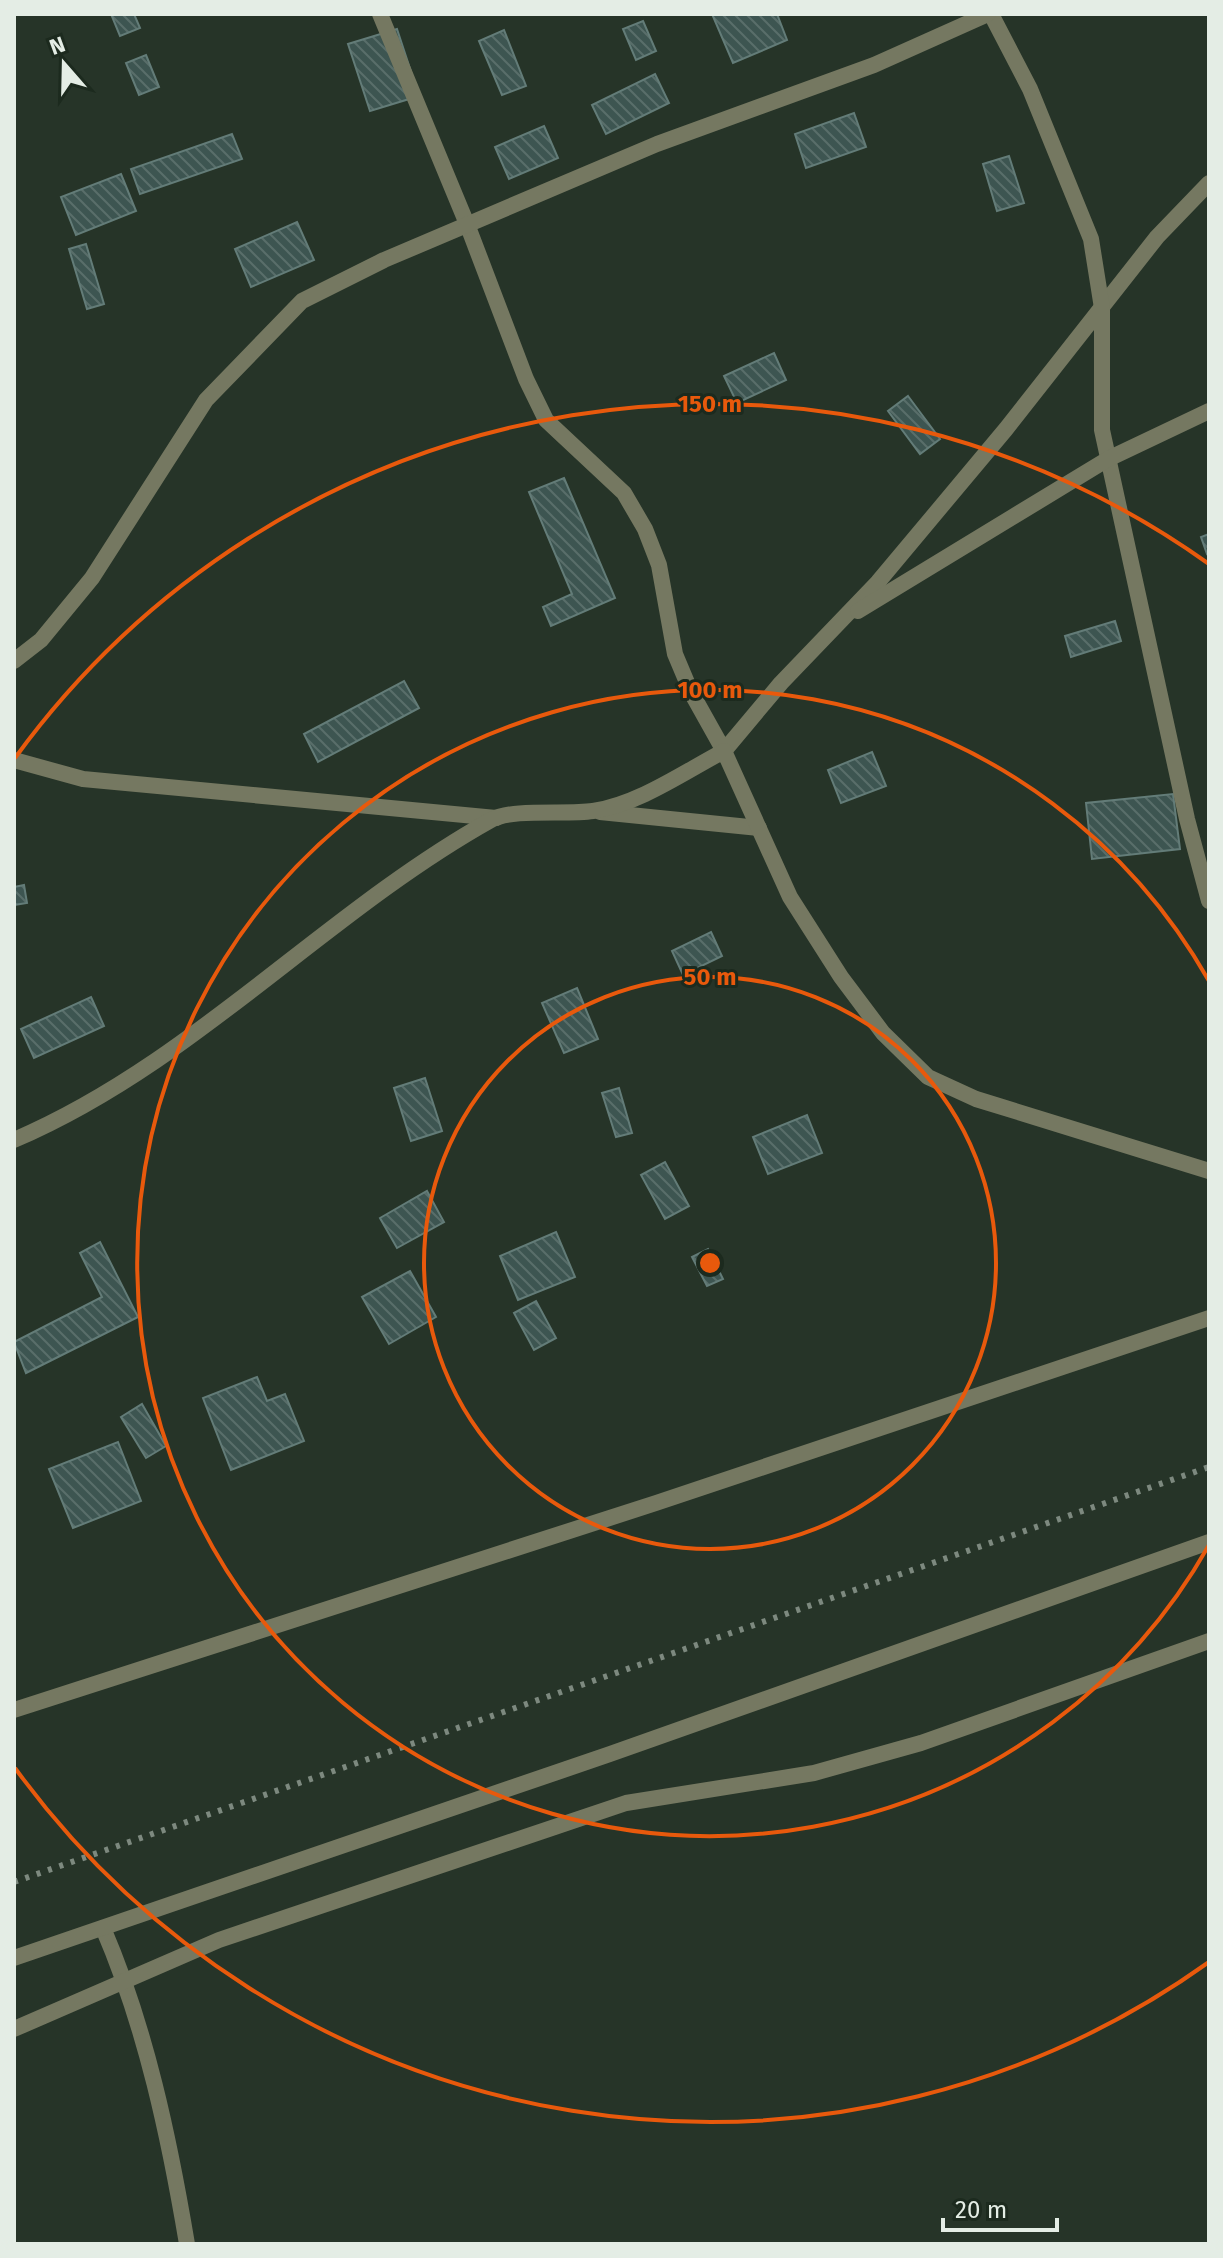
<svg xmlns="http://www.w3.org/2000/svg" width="1223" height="2258" font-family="'Fira Sans',sans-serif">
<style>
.building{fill:url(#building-back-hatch);stroke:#637c78;stroke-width:2}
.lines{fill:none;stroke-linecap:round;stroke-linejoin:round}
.street{stroke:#757861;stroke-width:16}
.rail{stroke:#7d897f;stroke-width:6;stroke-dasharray:4 8;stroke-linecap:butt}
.ring{fill:none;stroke:#e8590c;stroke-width:4}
.centre{fill:#e8590c;stroke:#1c2a1e;stroke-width:4}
.ring-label{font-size:24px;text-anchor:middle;font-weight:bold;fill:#e8590c;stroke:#1c2a1e;stroke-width:6;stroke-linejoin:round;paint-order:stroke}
</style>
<defs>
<pattern id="building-back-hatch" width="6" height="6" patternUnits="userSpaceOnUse" patternTransform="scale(2)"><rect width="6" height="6" fill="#3d5551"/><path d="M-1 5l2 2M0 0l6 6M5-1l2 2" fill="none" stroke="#596e6a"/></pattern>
</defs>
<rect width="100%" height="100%" fill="#263428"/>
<g class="building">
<polygon points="111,14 134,14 140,28 120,36"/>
<polygon points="712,14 777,14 787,40 733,63"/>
<polygon points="643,21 656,51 636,60 623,29"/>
<polygon points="397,29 419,96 370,111 348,44"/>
<polygon points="504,30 526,86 502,95 479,41"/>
<polygon points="146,55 159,87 139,95 126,63"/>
<polygon points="655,74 669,103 606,134 592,105"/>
<polygon points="854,113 866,147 806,168 795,134"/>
<polygon points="544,126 558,158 509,179 495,147"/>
<polygon points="232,134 242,159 140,194 131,169"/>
<polygon points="1009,156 1024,203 997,211 983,164"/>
<polygon points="121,174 136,211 76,235 61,197"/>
<polygon points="297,222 314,260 251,287 235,249"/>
<polygon points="86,244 104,304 87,309 69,249"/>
<polygon points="774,353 786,380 737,403 724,376"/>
<polygon points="908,396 940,439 920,454 888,411"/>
<polygon points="564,478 615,598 551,626 543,607 572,594 529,492"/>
<polygon points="1209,534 1209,553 1207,554 1201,537"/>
<polygon points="1115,621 1121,641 1071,657 1065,636"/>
<polygon points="404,681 419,708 318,762 304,734"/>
<polygon points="872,752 886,786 841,803 828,770"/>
<polygon points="1173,794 1180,849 1092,859 1086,803"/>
<polygon points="24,885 27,903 14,905 14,887"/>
<polygon points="711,932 722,956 683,975 672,951"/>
<polygon points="577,988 598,1039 564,1053 542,1003"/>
<polygon points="91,997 104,1026 34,1058 21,1029"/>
<polygon points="425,1078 442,1131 411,1141 394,1088"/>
<polygon points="619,1088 632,1133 616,1137 602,1093"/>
<polygon points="807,1115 822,1153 768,1174 753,1137"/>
<polygon points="665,1162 689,1206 665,1219 641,1175"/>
<polygon points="427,1191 444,1222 397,1248 380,1218"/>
<polygon points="556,1232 575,1277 518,1300 500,1256"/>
<polygon points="100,1242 138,1317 26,1373 14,1342 102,1297 80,1253"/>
<polygon points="708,1249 723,1279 707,1286 692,1257"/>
<polygon points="410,1271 436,1317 389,1344 362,1297"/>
<polygon points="536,1301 556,1338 534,1350 514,1313"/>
<polygon points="257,1377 267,1401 285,1394 304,1441 231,1470 203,1398"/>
<polygon points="142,1404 166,1446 146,1458 121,1417"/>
<polygon points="118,1442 141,1501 73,1528 49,1469"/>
</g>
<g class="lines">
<g class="street">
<polyline points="380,14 467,224 526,379 546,420 624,493 645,529 659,565 675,654 691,692 724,751 781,683 878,582 1006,429 1157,237 1209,183"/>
<polyline points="991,14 1030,89 1091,239 1102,308 1102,430 1187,819 1209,901"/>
<polyline points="858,611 1108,459 1209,411"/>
<polyline points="14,661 41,640 92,578 206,400 302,301 384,260 657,144 874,65 988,14"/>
<polyline points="14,760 83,779 496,818"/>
<polyline points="600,812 759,828"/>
<path d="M14,1140C192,1064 323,914 491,820C513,808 566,815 593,811C639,804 684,772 724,751L790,897L841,977L883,1033L928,1077L976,1099L1209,1171"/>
<polyline points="14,1710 656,1503 1209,1318"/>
<path d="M103,1928C146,2028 169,2137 187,2244"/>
<polyline points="14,1958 610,1754 1209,1542"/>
<polyline points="14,2029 219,1940 626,1803 814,1773 921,1743 1209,1641"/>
</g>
<polyline class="rail" points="14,1882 1209,1467"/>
</g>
<g class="ring">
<circle cx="710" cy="1263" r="286"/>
<path d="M1209 1545A573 573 0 1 1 1209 981"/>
<path d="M1209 1962A859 859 0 0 1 15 1768M15 758A859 859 0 0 1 1209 564"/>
</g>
<circle cx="710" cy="1263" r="12" class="centre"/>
<g class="ring-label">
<text x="710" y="412">150 m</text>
<text x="710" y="698">100 m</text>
<text x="710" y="985">50 m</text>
</g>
<rect width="1223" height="2258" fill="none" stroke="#e4ede5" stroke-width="32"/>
<g transform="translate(64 64) rotate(340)" stroke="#1c2a1e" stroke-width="6" paint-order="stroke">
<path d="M0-6L14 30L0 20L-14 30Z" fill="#e4ede5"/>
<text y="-12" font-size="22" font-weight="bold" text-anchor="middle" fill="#e4ede5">N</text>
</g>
<path d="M943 2218v12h114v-12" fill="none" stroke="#e4ede5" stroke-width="4"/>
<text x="955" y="2218" font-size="24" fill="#e4ede5" stroke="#1c2a1e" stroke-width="6" paint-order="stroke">20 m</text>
</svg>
